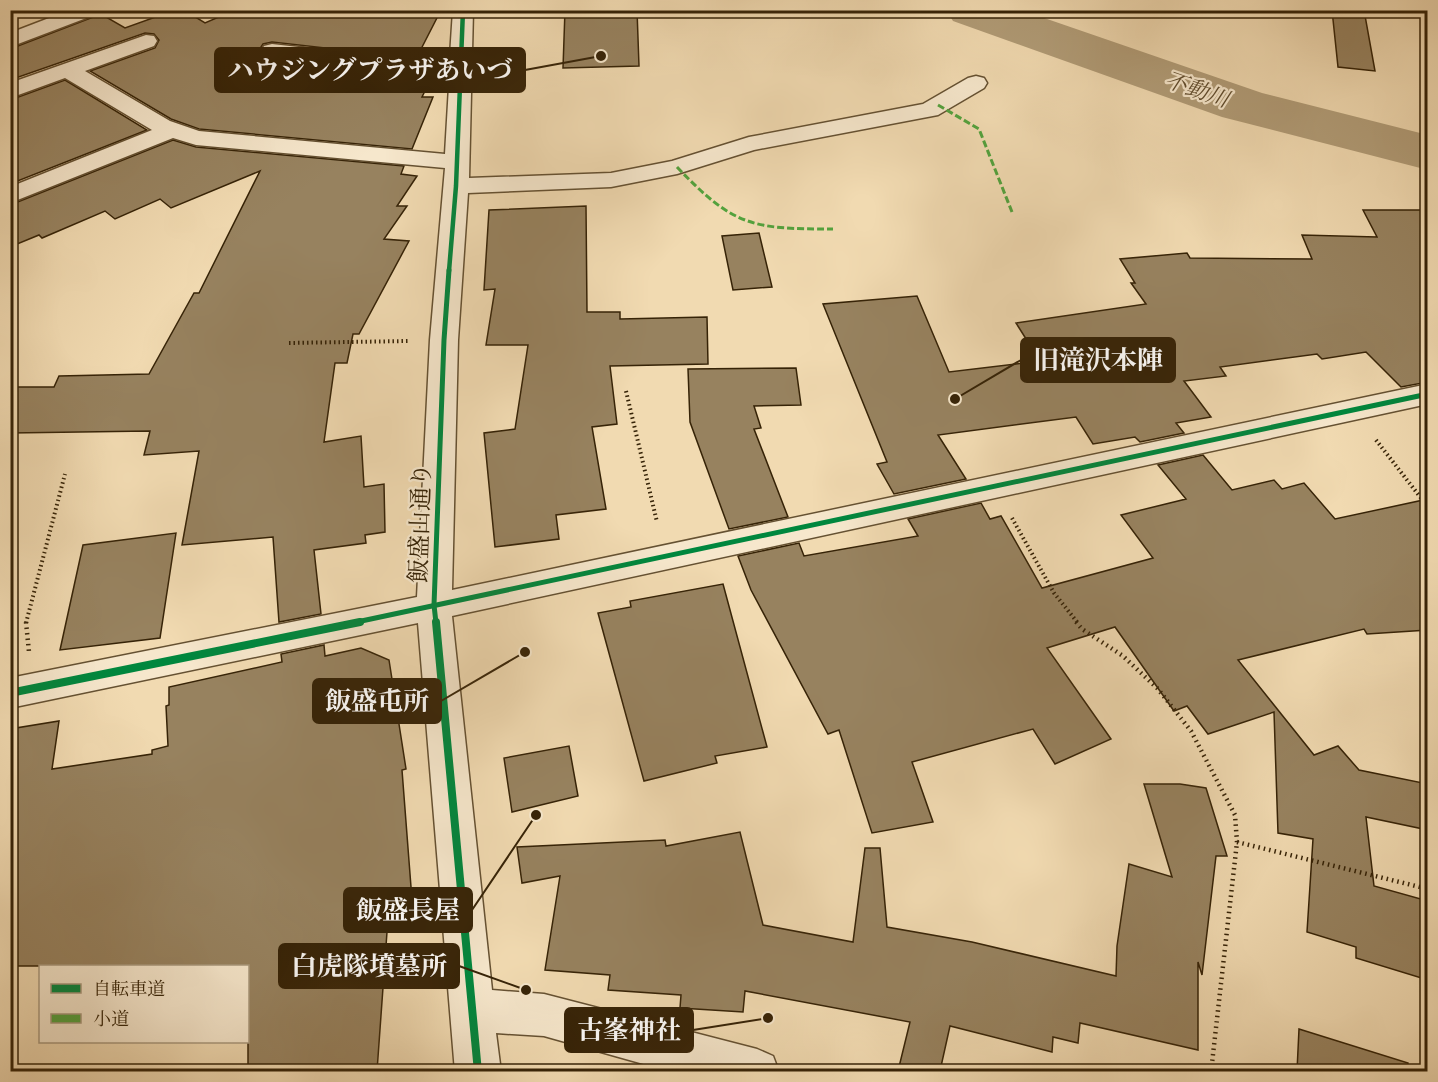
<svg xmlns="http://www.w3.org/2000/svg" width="1438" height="1082" font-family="'Old Standard TT','Noto Serif JP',serif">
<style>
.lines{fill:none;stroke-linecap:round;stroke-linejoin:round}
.river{fill:#b19c77;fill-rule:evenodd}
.building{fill:#97825f;stroke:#362307;stroke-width:1.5}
.minor-casing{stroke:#655132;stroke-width:3}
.path-far1{stroke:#362307;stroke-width:4;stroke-dasharray:1.5 3;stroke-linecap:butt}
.path{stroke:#362307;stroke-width:4.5;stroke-dasharray:1.5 4;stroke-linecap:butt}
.minor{fill:#f6e7cc;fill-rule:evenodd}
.quiet{stroke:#53a23d;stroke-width:3;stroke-dasharray:7 3;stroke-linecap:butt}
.cycleway-far2-casing{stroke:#f6e7cc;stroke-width:8}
.cycleway-far1-casing{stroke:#f6e7cc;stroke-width:9}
.cycleway-casing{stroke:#f6e7cc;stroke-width:11}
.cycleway-far2{stroke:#00873e;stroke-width:4.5}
.cycleway-far1{stroke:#00873e;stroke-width:5}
.cycleway{stroke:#00873e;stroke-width:8}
.labels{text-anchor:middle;stroke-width:4.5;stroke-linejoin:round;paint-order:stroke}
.far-water-label{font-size:22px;font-style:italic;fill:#614d2e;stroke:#f6e7cc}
.street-label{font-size:24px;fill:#362307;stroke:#f6e7cc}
.leader{fill:none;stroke:#362307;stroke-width:2}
.callout-dot{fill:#362307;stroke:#f6e7cc;stroke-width:2}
.callout{fill:#362307;stroke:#362307;stroke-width:2}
.callout-label{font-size:26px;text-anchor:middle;font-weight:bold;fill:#fff}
</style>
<rect width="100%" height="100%" fill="#f1dab1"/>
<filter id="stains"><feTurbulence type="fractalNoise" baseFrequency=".00333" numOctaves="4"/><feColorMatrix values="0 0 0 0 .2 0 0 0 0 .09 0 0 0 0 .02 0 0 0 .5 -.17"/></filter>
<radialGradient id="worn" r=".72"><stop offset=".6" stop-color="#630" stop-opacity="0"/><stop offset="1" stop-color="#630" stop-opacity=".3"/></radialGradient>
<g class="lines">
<polygon class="river" points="946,10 1021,10 1262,93 1428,135 1428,170 1222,117 953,21"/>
</g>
<g class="building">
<polygon points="175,10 184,10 205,23 235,10 441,10 419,53 343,50 272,42 263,44 259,50 262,57 272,60 343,68 435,71 422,97 433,97 412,149 199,129 171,119 90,71 155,48 159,40 154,34 145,33 10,80 10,49 101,14 125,28"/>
<polygon points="565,10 637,10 639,66 563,68"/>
<polygon points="1332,10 1364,10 1375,71 1338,67"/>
<polygon points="65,80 147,130 10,184 10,100"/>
<polygon points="173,140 196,147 404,166 401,174 417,176 397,206 407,206 384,239 409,241 359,334 353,334 347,363 335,363 324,442 361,436 364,487 384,484 385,532 365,535 366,543 314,550 321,614 279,622 273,537 182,545 199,451 144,455 150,431 10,433 10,387 54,387 59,376 149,374 194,293 199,293 260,171 171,208 160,199 115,219 105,211 42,238 39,235 10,247 10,205"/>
<polygon points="586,206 587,312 620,312 620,319 707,317 708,364 610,366 617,424 592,427 606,509 556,515 559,539 495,547 484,433 515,429 528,345 486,345 495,289 484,290 489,210"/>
<polygon points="1363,210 1428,210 1428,382 1401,387 1366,352 1322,359 1317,354 1220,367 1226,376 1184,381 1211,417 1176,423 1184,433 1140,442 1135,437 1093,444 1076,417 938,435 966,479 894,494 877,464 887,462 823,304 917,296 949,372 1040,361 1016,323 1146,304 1131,283 1135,283 1120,259 1187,253 1190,258 1312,259 1302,235 1377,237"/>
<polygon points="759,233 772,287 733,290 722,236"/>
<polygon points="796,368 801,405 754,406 761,428 754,429 788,517 729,529 690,422 688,369"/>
<polygon points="1203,455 1232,490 1274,480 1282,489 1304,483 1335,519 1428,499 1428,630 1367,634 1364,629 1238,660 1314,755 1338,746 1359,770 1428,784 1428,830 1366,817 1374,886 1428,901 1428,980 1356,958 1356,947 1307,932 1313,839 1278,833 1274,712 1208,734 1187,706 1174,711 1115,627 1047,648 1111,739 1055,764 1033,729 912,762 933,822 872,833 839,730 828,734 751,590 738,556 799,543 804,556 918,536 908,519 981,503 990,519 1001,516 1042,588 1153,558 1121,515 1186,499 1158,465"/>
<polygon points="176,533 160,638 60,650 83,545"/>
<polygon points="723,584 767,747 715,756 717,763 644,781 598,613 631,607 630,601"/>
<polygon points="324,645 325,656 361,648 389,660 406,769 402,770 413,913 400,916 401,929 387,932 377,1071 248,1071 248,966 10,966 10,729 59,721 52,769 152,754 152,750 168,746 166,706 169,705 169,687 282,662 281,654"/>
<polygon points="569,746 578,796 512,812 504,758"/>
<polygon points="1144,784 1180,784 1206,788 1227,856 1216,856 1202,975 1198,962 1198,1050 1080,1023 1078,1043 1053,1037 1052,1052 950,1026 940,1071 898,1071 910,1022 745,991 743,1012 680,1008 681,995 608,990 610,975 545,970 560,876 522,883 517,847 665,840 666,846 740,832 763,925 853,942 865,848 880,848 887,927 972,942 1116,976 1117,946 1129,864 1172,877"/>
<polygon points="1299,1029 1408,1063 1407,1071 1297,1071"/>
</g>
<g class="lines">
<defs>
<g id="minor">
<polygon points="70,10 100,10 97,14 10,47 10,33"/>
<polygon points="453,10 473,10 469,178 611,173 672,161 749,137 923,104 968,78 976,76 984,78 987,83 984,88 938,115 754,150 677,174 611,187 468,193 458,340 452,590 1428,384 1428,404 452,616 492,990 544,994 757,1049 773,1056 779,1072 672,1072 544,1036 496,1033 501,1072 455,1072 418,623 10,708 10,678 417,597 430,340 445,168 196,145 173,138 10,203 10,187 152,130 65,78 10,98 10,83 146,35 154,36 157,41 154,46 85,71 170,121 199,131 445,154 450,69 343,66 272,58 264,56 261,51 264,46 272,44 343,52 450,56"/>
</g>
</defs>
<use href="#minor" class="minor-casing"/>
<g class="path-far1">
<polyline points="289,343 408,341"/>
<polyline points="626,391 657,522"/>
<polyline points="1376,440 1428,507"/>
<polyline points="1012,518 1054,593 1078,623"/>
<polyline points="26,623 65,474"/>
</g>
<g class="path">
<polyline points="26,622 29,652"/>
<polyline points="1076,622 1082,629 1123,656 1158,689 1191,731 1235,815 1237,842 1211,1072"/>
<polyline points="1237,842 1428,889"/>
</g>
<use href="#minor" class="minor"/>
<g class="quiet">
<polyline points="938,105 979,129 1012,212"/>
<path d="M677,167C734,227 753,229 833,229"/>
</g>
<defs>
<polyline id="cycleway-far2" points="449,271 456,186 463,10"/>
<g id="cycleway-far1">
<polyline points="352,623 1428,394"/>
<polyline points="436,623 434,605 444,340 449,270"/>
</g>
<g id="cycleway">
<polyline points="436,622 478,1072"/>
<polyline points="10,693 360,622"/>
</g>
</defs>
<use href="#cycleway-far2" class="cycleway-far2-casing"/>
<use href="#cycleway-far1" class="cycleway-far1-casing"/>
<use href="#cycleway" class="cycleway-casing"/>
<use href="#cycleway-far2" class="cycleway-far2"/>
<use href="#cycleway-far1" class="cycleway-far1"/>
<use href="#cycleway" class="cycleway"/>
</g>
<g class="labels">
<g class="far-water-label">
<text transform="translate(1197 89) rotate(19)" y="8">不動川</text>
</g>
<g class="street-label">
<text transform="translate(420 523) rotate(-88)" y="8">飯盛山通り</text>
</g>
</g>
<path class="leader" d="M601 56L525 70M955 399L1021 360M525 652L441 701M536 815L472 910M526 990L459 966M768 1018L693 1030"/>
<g class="callout-dot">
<circle cx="601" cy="56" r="6"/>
<circle cx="955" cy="399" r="6"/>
<circle cx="525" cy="652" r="6"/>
<circle cx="536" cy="815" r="6"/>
<circle cx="526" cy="990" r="6"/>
<circle cx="768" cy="1018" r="6"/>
</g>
<g class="callout">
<rect x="215" y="48" width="310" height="44" rx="6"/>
<rect x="1021" y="338" width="154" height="44" rx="6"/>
<rect x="313" y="679" width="128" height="44" rx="6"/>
<rect x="344" y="888" width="128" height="44" rx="6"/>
<rect x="279" y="944" width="180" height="44" rx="6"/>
<rect x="565" y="1008" width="128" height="44" rx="6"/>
</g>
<g class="callout-label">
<text x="370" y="79">ハウジングプラザあいづ</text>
<text x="1098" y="369">旧滝沢本陣</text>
<text x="377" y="710">飯盛屯所</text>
<text x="408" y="919">飯盛長屋</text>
<text x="369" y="975">白虎隊墳墓所</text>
<text x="629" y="1039">古峯神社</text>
</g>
<rect width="1438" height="1082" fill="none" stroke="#f1dab1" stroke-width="36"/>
<rect x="12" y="12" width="1414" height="1058" fill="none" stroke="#362307" stroke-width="3"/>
<rect x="18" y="18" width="1402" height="1046" fill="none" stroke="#362307" stroke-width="1.5"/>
<rect x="39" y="965" width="210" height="78" fill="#f6e7cc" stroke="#a9997d" stroke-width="1.5"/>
<rect x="51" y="984" width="30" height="9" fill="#00873e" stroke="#a9997d" stroke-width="1.5"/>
<text x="93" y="995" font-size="18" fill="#362307">自転車道</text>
<rect x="51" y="1014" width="30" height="9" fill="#53a23d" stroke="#a9997d" stroke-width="1.5"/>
<text x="93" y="1025" font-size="18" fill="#362307">小道</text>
<rect width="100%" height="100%" filter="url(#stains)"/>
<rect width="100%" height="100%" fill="url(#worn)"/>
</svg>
